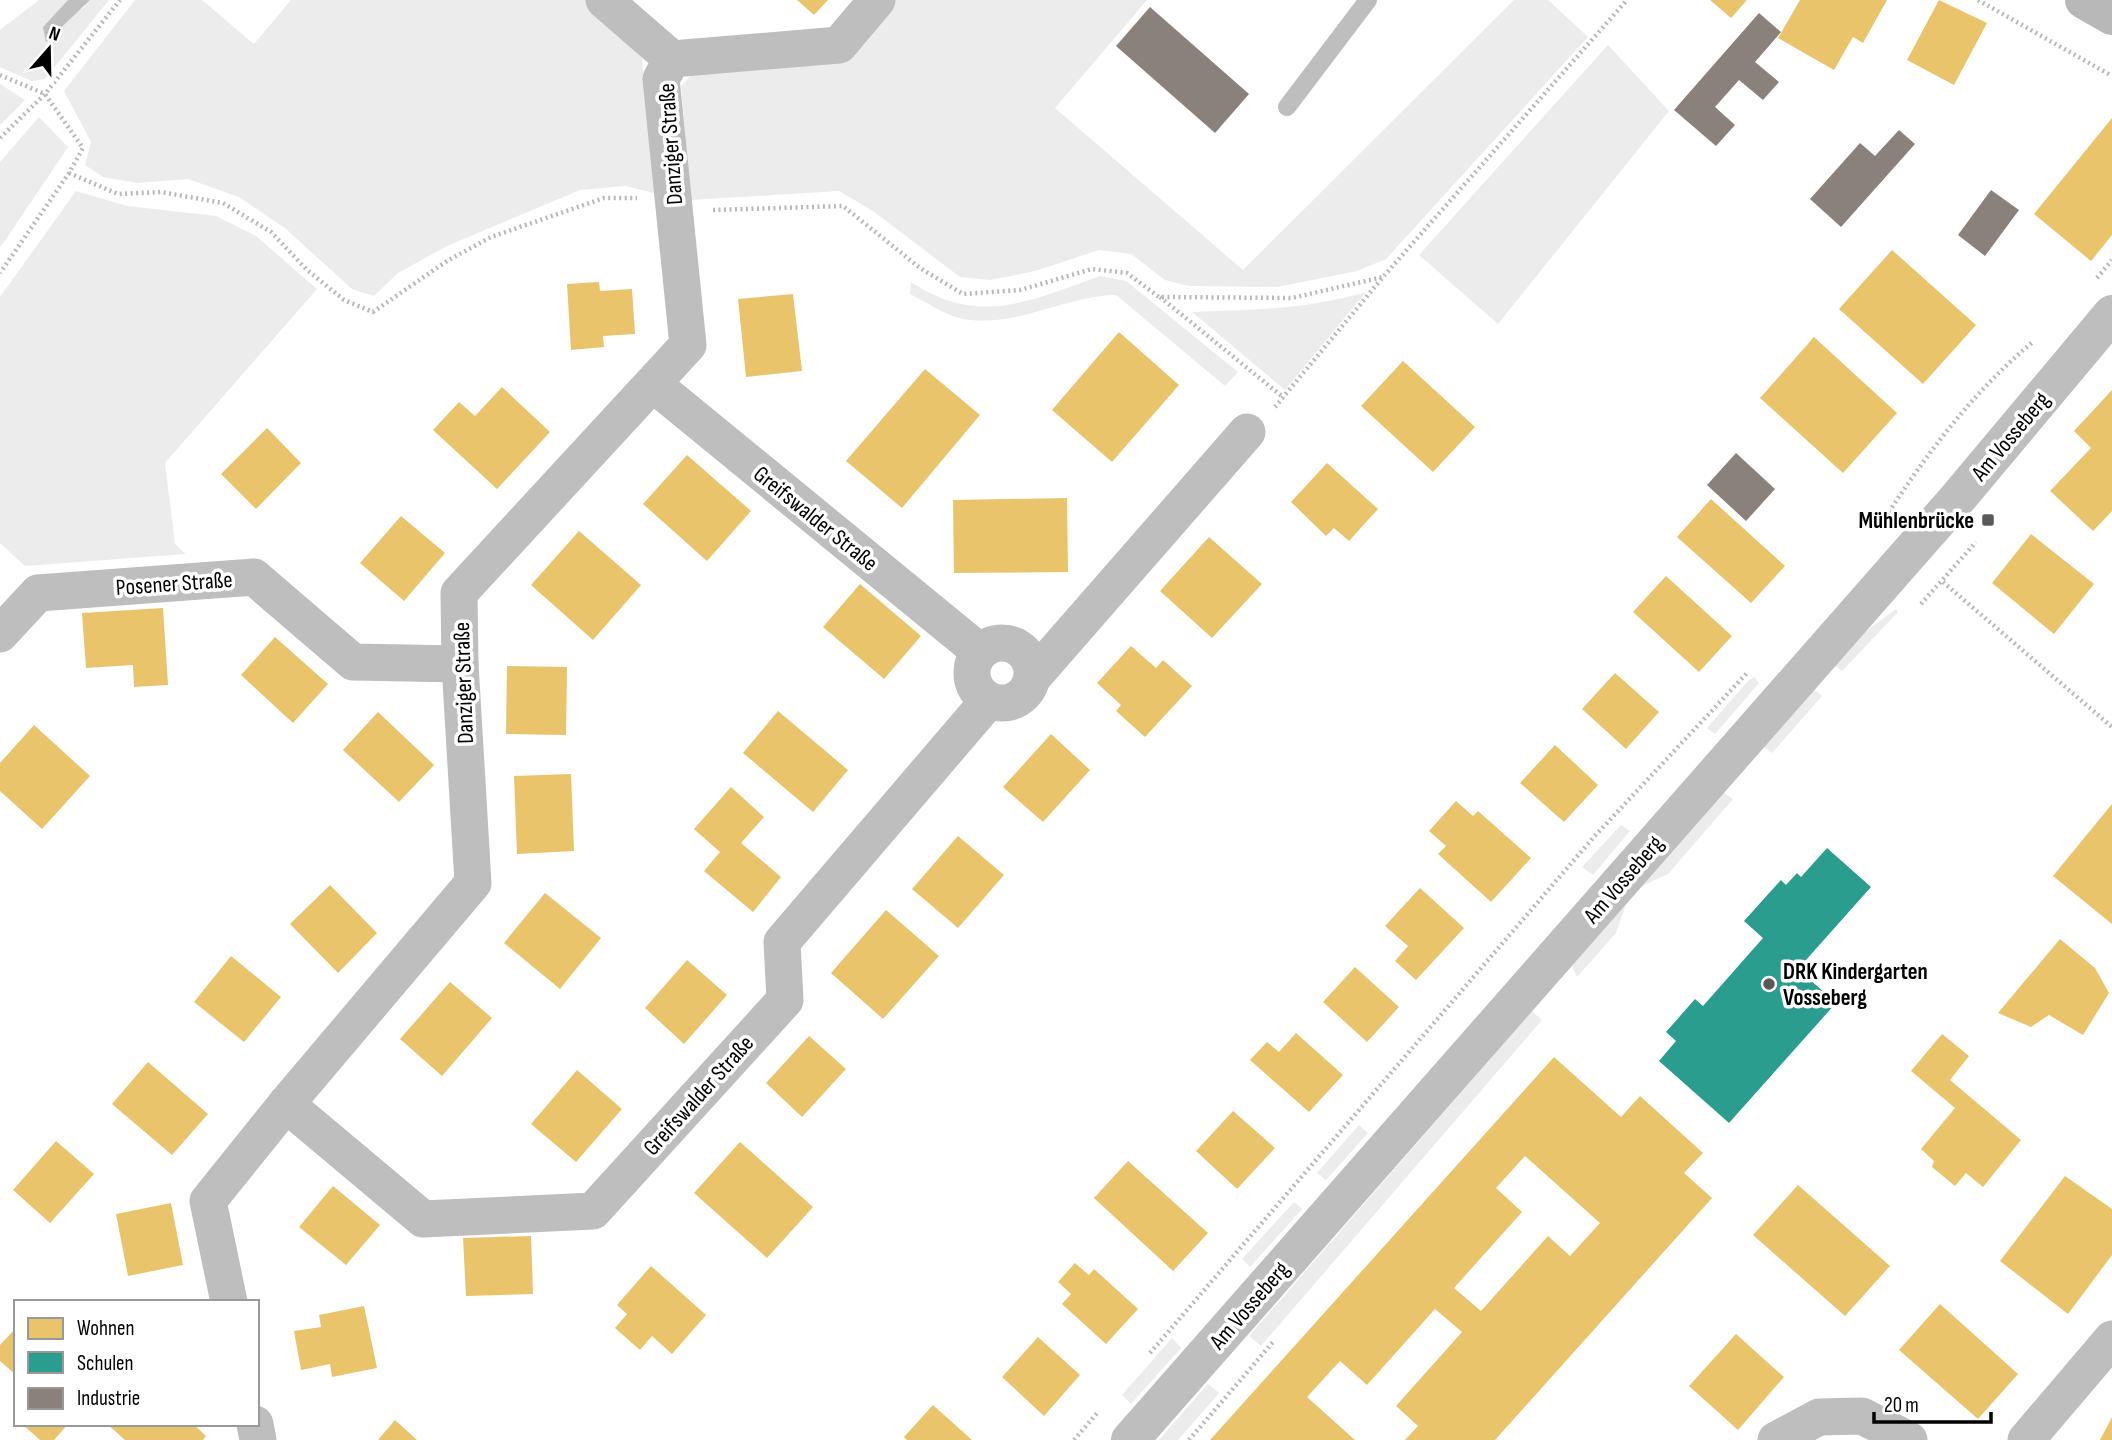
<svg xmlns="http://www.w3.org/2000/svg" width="2112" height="1440" font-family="'Sofia Sans Condensed',sans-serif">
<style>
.green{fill:#ececec}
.water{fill:#bfbfbf}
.homes{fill:#e9c46a;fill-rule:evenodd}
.schools{fill:#2a9d8f}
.industry{fill:#8a817c}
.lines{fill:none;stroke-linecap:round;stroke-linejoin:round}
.path{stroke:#b9b9b9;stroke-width:4.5;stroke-dasharray:2 3.5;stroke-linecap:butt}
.service{stroke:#bebebe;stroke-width:18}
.minor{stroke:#bebebe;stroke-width:37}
.tertiary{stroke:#bebebe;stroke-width:38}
.secondary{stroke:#b8b8b8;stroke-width:38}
.poi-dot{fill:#595959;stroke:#fff;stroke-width:2.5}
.labels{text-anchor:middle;stroke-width:7;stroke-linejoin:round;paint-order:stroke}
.street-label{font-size:23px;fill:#000;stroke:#fff}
.poi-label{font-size:23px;font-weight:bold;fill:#000;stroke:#fff;text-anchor:end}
</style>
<rect width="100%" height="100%" fill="#fff"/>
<g class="green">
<polygon points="39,0 68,0 43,27 83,8 90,0 109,0 45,79 32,81 0,67 0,30"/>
<polygon points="135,0 202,0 254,44 291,0 586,0 641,47 654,193 625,186 580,190 447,246 398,273 374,296 352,289 286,229 239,197 188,179 137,183 103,177 85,165 91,142 64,91"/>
<polygon points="895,0 1147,0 1055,108 1243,270 1514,0 1548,0 1588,37 1386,259 1357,271 1277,287 1189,286 1165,280 1131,254 1099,250 1035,271 990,280 960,277 873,211 839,191 691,200 681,86 694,72 843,58"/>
<polygon points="1608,45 1669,111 1498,324 1419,255"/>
<polygon points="0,84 25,100 0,125"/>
<polygon points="39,117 68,147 0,248 0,162"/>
<polygon points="76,191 127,206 216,216 256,236 317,289 165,463 175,544 186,554 25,566 0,543 0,297"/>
<path d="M1100,276L1126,281L1238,372L1225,386L1116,295C1063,296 1014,330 959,318C943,314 925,301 910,294L911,282C979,327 1030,301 1100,276Z"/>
<path d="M1366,292L1285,390L1192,312C1251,310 1309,309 1366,292Z"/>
<polygon points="1896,609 1898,612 1842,671 1834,665 1857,638"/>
<polygon points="1754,677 1759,683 1715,734 1707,728 1748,681"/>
<polygon points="1814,689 1822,696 1772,753 1764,747"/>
<polygon points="1723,792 1733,799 1668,874 1642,886"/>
<polygon points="1621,825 1630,831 1593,875 1582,867"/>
<polygon points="1626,904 1616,933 1577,977 1572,966"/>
<polygon points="1532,1011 1542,1020 1261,1346 1249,1336"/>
<polygon points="1359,1125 1368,1133 1326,1180 1317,1173"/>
<polygon points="1294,1202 1302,1209 1250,1267 1242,1259"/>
<polygon points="1172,1338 1181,1348 1131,1404 1122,1395"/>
<polygon points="1208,1384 1219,1393 1178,1440 1159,1440"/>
</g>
<polygon class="water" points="68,0 90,0 46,42 43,27"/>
<g class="homes">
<polygon points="797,0 828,0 814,15"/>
<polygon points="1710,0 1747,0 1731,18"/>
<polygon points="1800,0 1887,0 1863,43 1853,37 1834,70 1778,38"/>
<polygon points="1939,0 1987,23 1954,85 1907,60"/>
<polygon points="2112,118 2112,235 2091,261 2034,214"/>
<polygon points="1892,250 1976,325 1923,384 1839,309"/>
<polygon points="599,282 600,291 632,289 635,334 603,336 604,347 571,350 567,284"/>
<polygon points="793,294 802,371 746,377 738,299"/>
<polygon points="1119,332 1179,385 1112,462 1052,410"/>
<polygon points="1814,337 1897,413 1843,473 1760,398"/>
<polygon points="1403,361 1475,427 1433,472 1361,406"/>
<polygon points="925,369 980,415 902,508 846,461"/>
<polygon points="502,387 550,432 497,489 433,430 459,402 475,416"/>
<polygon points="2112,390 2112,511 2093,531 2050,491 2091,448 2074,431"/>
<polygon points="267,428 301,463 256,509 221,474"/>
<polygon points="687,455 751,511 707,561 643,504"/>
<polygon points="1327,463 1378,509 1349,541 1334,528 1326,536 1291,502"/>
<polygon points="1067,498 1068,572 954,573 953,500"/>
<polygon points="1711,499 1785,566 1751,603 1677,537"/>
<polygon points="401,516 445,553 404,601 360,563"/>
<polygon points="579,531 641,585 593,640 531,585"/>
<polygon points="2031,534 2094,584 2054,634 1992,583"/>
<polygon points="1209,537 1262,584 1212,638 1160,591"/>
<polygon points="1666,576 1732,636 1699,672 1633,612"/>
<polygon points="860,584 921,636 884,679 823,627"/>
<polygon points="163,608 168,685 134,687 133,665 86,668 82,613"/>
<polygon points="275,637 328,684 293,723 241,675"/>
<polygon points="1131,646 1156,668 1163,660 1192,686 1145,737 1116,711 1121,705 1097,683"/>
<polygon points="507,666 567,667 566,735 506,734"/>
<polygon points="1615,673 1659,712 1626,749 1582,709"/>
<polygon points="778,711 848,770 813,812 743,753"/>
<polygon points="378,712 434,765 399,802 343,750"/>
<polygon points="34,725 90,776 42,829 0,791 0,763"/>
<polygon points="1051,734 1090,770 1043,822 1003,787"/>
<polygon points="1555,745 1598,785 1564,822 1520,783"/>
<polygon points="571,774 574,851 517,854 514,776"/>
<polygon points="731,787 764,817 741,843 781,877 753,912 704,871 720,852 694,829"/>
<polygon points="1456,801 1473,816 1478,811 1531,858 1491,902 1438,854 1446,846 1429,831"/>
<polygon points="2112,804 2112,924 2053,876"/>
<polygon points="958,836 1004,875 958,928 912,889"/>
<polygon points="330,885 377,933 338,973 290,924"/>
<polygon points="1420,888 1464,928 1416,980 1395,961 1408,946 1385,926"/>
<polygon points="545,893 601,938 560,989 504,943"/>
<polygon points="886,910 939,956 883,1019 831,973"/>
<polygon points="2060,939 2095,968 2109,993 2083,1035 2049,1015 2031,1027 1998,1013"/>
<polygon points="231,956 281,997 244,1042 194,1002"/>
<polygon points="687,960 727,995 684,1044 645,1008"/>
<polygon points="1355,967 1399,1007 1367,1042 1323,1002"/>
<polygon points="450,982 492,1018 442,1076 400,1039"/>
<polygon points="1296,1033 1343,1075 1309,1112 1250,1060 1267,1042 1279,1052"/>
<polygon points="1942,1034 1969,1056 1950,1080 2021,1140 1983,1187 1966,1173 1955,1186 1932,1167 1934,1161 1921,1149 1955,1108 1911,1071"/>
<polygon points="809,1036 846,1069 802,1117 766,1083"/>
<path d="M1554,1057L1621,1117L1640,1096L1703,1153L1684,1173L1712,1198L1495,1440H1405L1418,1426L1396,1406L1462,1332L1435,1309L1367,1385L1340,1361L1307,1397L1355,1440H1210ZM1525,1156L1600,1223L1570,1256L1548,1236L1481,1311L1454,1288L1522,1212L1496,1188Z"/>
<polygon points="148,1062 208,1114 172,1155 112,1104"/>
<polygon points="577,1070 622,1109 576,1162 531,1124"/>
<polygon points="1233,1111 1275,1148 1237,1189 1196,1151"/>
<polygon points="56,1141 94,1174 50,1223 13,1190"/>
<polygon points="740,1142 813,1207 767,1258 694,1193"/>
<polygon points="1128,1161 1208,1233 1173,1271 1094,1198"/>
<polygon points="2065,1176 2112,1209 2112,1255 2068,1314 2000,1261"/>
<polygon points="1798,1185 1890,1266 1845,1316 1753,1235"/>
<polygon points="333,1186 380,1225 346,1265 299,1227"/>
<polygon points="171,1203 183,1265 128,1276 116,1214"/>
<polygon points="531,1236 533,1294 466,1296 463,1238"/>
<polygon points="1075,1263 1089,1275 1094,1269 1138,1309 1106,1344 1062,1304 1071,1294 1058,1282"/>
<polygon points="651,1266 706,1315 672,1354 652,1336 640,1350 615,1328 627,1314 617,1305"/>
<polygon points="1940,1304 2018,1374 1978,1419 1899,1350"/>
<polygon points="364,1306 377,1368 332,1377 330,1364 301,1370 294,1331 321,1327 319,1315"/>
<polygon points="16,1328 16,1375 0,1361 0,1345"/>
<polygon points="1736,1334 1784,1377 1738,1430 1689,1386"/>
<polygon points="1038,1337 1080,1375 1044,1416 1002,1377"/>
<polygon points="933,1405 972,1440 907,1440 904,1437"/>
<polygon points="2112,1417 2112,1440 2100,1440"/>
<polygon points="395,1420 417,1440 378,1440"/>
<polygon points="22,1424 68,1424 54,1440 40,1440"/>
<polygon points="107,1424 193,1424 206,1436 203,1440 125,1440"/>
</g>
<polygon class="schools" points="1827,848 1871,887 1798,969 1836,1003 1729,1123 1659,1061 1676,1041 1666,1032 1695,999 1703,1006 1763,938 1744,921 1781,880 1786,885 1797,873 1801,877"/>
<g class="industry">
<polygon points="1150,7 1249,94 1215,133 1116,46"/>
<polygon points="1759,13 1781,32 1755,62 1779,82 1763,100 1739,80 1715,107 1735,125 1716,146 1674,110"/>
<polygon points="1899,130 1915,144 1841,227 1810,199 1860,143 1875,156"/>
<polygon points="1991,190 2019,210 1985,256 1958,235"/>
<polygon points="1736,453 1775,489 1746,521 1707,485"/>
</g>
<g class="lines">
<g class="path">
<polyline points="1978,0 2112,76"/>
<polyline points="0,75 45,94 83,148 69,173 0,273"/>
<polyline points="0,138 45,94 120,0"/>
<polyline points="69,173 118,194 161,192 223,203 271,232 306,269 344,300 373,312 447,261 491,237 604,198 637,198"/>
<polyline points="713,210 843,206 920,268 963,294 1020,290 1092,269 1127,273 1159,297 1292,298 1383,277"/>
<polyline points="2097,278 2112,260"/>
<polyline points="1160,297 1284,398"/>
<polyline points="1275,407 1383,277 1627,0"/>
<path d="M1889,512C1930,449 1976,389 2034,341"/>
<polyline points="1943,582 2112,727"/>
<polyline points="1921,604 1976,542"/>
<polyline points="1150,1353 1593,838 1747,673"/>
<polyline points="1074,1440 1098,1412"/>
<polyline points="1189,1440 1273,1342"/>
</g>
<polyline class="service" points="1287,107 1368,0"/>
<g class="minor">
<polyline points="604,0 672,59"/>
<polyline points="653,384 979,651"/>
<polyline points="0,634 38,593 254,577 353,662 460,664"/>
<circle cx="1002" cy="673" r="30"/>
<polyline points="1033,677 1247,432"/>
<polyline points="286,1104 423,1219 593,1211 785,1000 782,942 989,700"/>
<polyline points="229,1302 208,1201 286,1104 473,883 460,664 459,593 688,345 661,79 672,59 839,45 877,0"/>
<polyline points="255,1424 258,1440"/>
<polyline points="1776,1440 1819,1417 1862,1416 1909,1440"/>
<polyline points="2026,1440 2112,1339"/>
</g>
<polyline class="tertiary" points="1130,1440 1957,499 2112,314"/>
<polyline class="secondary" points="2084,0 2112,16"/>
</g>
<g class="poi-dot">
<rect x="1981" y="513" width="14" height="14" rx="3.5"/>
<circle cx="1769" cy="984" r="7"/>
</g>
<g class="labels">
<g class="street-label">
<text transform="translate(670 144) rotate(-94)" y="8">Danziger Straße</text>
<text transform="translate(2010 436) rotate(-50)" y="8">Am Vosseberg</text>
<text transform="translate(816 518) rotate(39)" y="8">Greifswalder Straße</text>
<text transform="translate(174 583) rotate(-4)" y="8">Posener Straße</text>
<text transform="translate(463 683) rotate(-92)" y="8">Danziger Straße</text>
<text transform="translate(1623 879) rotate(-49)" y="8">Am Vosseberg</text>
<text transform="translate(698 1095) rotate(-48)" y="8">Greifswalder Straße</text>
<text transform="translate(1249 1305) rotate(-49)" y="8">Am Vosseberg</text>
</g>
<g class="poi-label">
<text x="1974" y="528">Mühlenbrücke</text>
<text x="1783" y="979" text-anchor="start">DRK Kindergarten<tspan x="1783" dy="26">Vosseberg</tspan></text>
</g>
</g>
<rect x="14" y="1300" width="245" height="126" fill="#ffffff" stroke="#999999" stroke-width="2"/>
<rect x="28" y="1318" width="35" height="21" fill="#e9c46a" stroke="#999999" stroke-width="2"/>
<text x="77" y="1335" font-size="21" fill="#000000">Wohnen</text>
<rect x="28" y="1352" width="35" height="21" fill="#2a9d8f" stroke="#999999" stroke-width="2"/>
<text x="77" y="1370" font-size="21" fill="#000000">Schulen</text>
<rect x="28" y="1388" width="35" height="21" fill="#8a817c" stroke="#999999" stroke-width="2"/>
<text x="77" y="1405" font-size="21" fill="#000000">Industrie</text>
<g transform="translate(49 49) rotate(20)" stroke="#ffffff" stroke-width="5" paint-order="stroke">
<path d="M0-5L12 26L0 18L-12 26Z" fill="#000000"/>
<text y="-10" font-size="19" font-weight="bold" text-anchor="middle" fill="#000000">N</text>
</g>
<path d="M1874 1412v10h117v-10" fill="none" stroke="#000000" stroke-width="3.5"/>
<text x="1884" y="1412" font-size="21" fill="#000000" stroke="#ffffff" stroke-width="5" paint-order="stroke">20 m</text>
</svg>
